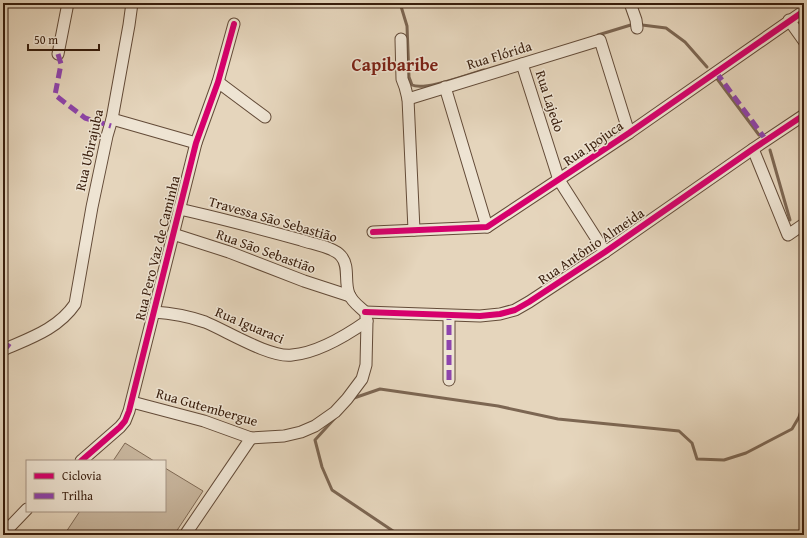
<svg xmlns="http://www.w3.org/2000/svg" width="807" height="538" font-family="'Gentium Book Plus',serif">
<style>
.park{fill:#c8b69e;stroke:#806a55}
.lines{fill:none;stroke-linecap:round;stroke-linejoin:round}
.stream{stroke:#7c6652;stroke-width:3}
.minor-casing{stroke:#634b38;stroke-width:13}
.minor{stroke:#eee4d3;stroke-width:11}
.quiet{stroke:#8e44ad;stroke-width:5;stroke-dasharray:10 5;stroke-linecap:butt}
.cycleway-casing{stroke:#eee4d3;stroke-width:8}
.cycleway{stroke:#d6006c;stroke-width:6}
.labels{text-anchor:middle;stroke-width:3;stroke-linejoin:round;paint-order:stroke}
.street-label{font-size:14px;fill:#381d0c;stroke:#eee4d3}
.district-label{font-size:18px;font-weight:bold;fill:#7a1f14;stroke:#eee4d3}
</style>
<rect width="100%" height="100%" fill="#e5d5bc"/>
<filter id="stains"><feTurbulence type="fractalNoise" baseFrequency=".005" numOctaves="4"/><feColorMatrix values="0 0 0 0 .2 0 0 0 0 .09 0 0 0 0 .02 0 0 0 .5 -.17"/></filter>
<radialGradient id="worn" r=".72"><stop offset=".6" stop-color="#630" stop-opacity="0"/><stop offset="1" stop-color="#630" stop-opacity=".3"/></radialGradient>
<g class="park">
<polygon points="125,443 154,461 113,461"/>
<polygon points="165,468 203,491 174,535 64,535 80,511 165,511"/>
</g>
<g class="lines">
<g class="stream">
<path d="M400,3L407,26L409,77L412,85C425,91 469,74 484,70"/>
<polyline points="598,35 634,24 666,28 685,42 707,67"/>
<polyline points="715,76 759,135"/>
<polyline points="770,150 790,220"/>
<polyline points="802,237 804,237"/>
<polyline points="354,398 380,389 498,406 558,419 679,431 692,443 697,459 724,460 746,453 792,429 799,417 804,401"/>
<polyline points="335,418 315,440 322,467 332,490 399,535"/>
</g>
<defs>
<g id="minor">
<polyline points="630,3 636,20 637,28"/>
<polyline points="789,20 804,41"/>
<polyline points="401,39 402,79 405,87 408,99 414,230"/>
<polyline points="58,54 68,3"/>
<polyline points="522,64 559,180 605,252"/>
<polyline points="218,82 265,117"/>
<polyline points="445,87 487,227"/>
<polyline points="408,99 600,40 629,133"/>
<polyline points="112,119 196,143"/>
<polyline points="753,149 788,235 804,224"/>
<path d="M179,209C220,218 261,229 301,240C312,244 334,247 341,256C350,266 344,282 349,294C352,302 360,307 365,312"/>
<polyline points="373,232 487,227 629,133 804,11"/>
<polyline points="173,234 229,252 304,281 350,296"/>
<path d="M154,312C172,313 188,316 205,322C227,331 270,358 292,355C317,353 347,335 367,321L366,317"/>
<polyline points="365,312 480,316 500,314 515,310 529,302 605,252 753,149 804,115"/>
<path d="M3,350C30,338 58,329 75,304L92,207L107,136L112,119L129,25L132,3"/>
<polyline points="449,380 449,316"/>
<polyline points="132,402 204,421 251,438 284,436 301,432 315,426 335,412 347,399 362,379 366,365 367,321"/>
<polyline points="81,461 120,427 125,421 129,411 196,143 218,82 234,24"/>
<polyline points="3,534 27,509"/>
<polyline points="185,535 251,438"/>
</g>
</defs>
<use href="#minor" class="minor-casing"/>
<use href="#minor" class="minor"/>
<g class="quiet">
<polyline points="58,54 61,64 55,95 85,118 111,126"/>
<polyline points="716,72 766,140"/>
<polyline points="3,342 10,347"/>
<polyline points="449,380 449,316"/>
</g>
<defs>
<g id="cycleway">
<polyline points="373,232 487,227 629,133 804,11"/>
<polyline points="365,312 480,316 500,314 515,310 529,302 605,252 753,149 804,115"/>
<polyline points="81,461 120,427 125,421 129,411 196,143 218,82 234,24"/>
</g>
</defs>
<use href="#cycleway" class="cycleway-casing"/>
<use href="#cycleway" class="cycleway"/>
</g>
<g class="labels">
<g class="street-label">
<text transform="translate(499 55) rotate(-17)" y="5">Rua Flórida</text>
<text transform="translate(550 101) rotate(72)" y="5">Rua Lajedo</text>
<text transform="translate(593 143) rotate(-34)" y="5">Rua Ipojuca</text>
<text transform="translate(89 150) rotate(-77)" y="5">Rua Ubirajuba</text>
<text transform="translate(273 219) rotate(16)" y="5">Travessa São Sebastião</text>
<text transform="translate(591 246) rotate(-34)" y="5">Rua Antônio Almeida</text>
<text transform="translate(157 248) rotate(-76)" y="5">Rua Pero Vaz de Caminha</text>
<text transform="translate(266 251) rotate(20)" y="5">Rua São Sebastião</text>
<text transform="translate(250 325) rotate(23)" y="5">Rua Iguaraci</text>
<text transform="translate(207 407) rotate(16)" y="5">Rua Gutembergue</text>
</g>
<g class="district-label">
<text x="395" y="71">Capibaribe</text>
</g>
</g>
<rect width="807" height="538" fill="none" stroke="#e5d5bc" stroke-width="16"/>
<rect x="4" y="4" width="799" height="530" fill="none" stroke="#381d0c" stroke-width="2"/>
<rect x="8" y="8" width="791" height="522" fill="none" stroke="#381d0c"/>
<rect x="26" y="460" width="140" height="52" fill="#eee4d3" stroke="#a59483"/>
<rect x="34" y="473" width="20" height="6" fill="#d6006c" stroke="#a59483"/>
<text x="62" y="480" font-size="12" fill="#381d0c">Ciclovia</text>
<rect x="34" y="493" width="20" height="6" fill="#8e44ad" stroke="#a59483"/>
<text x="62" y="500" font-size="12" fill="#381d0c">Trilha</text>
<path d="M28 44v6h71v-6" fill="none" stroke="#381d0c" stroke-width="2"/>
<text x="34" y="44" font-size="12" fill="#381d0c" stroke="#eee4d3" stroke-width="3" paint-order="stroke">50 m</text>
<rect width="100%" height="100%" filter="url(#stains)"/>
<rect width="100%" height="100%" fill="url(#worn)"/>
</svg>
